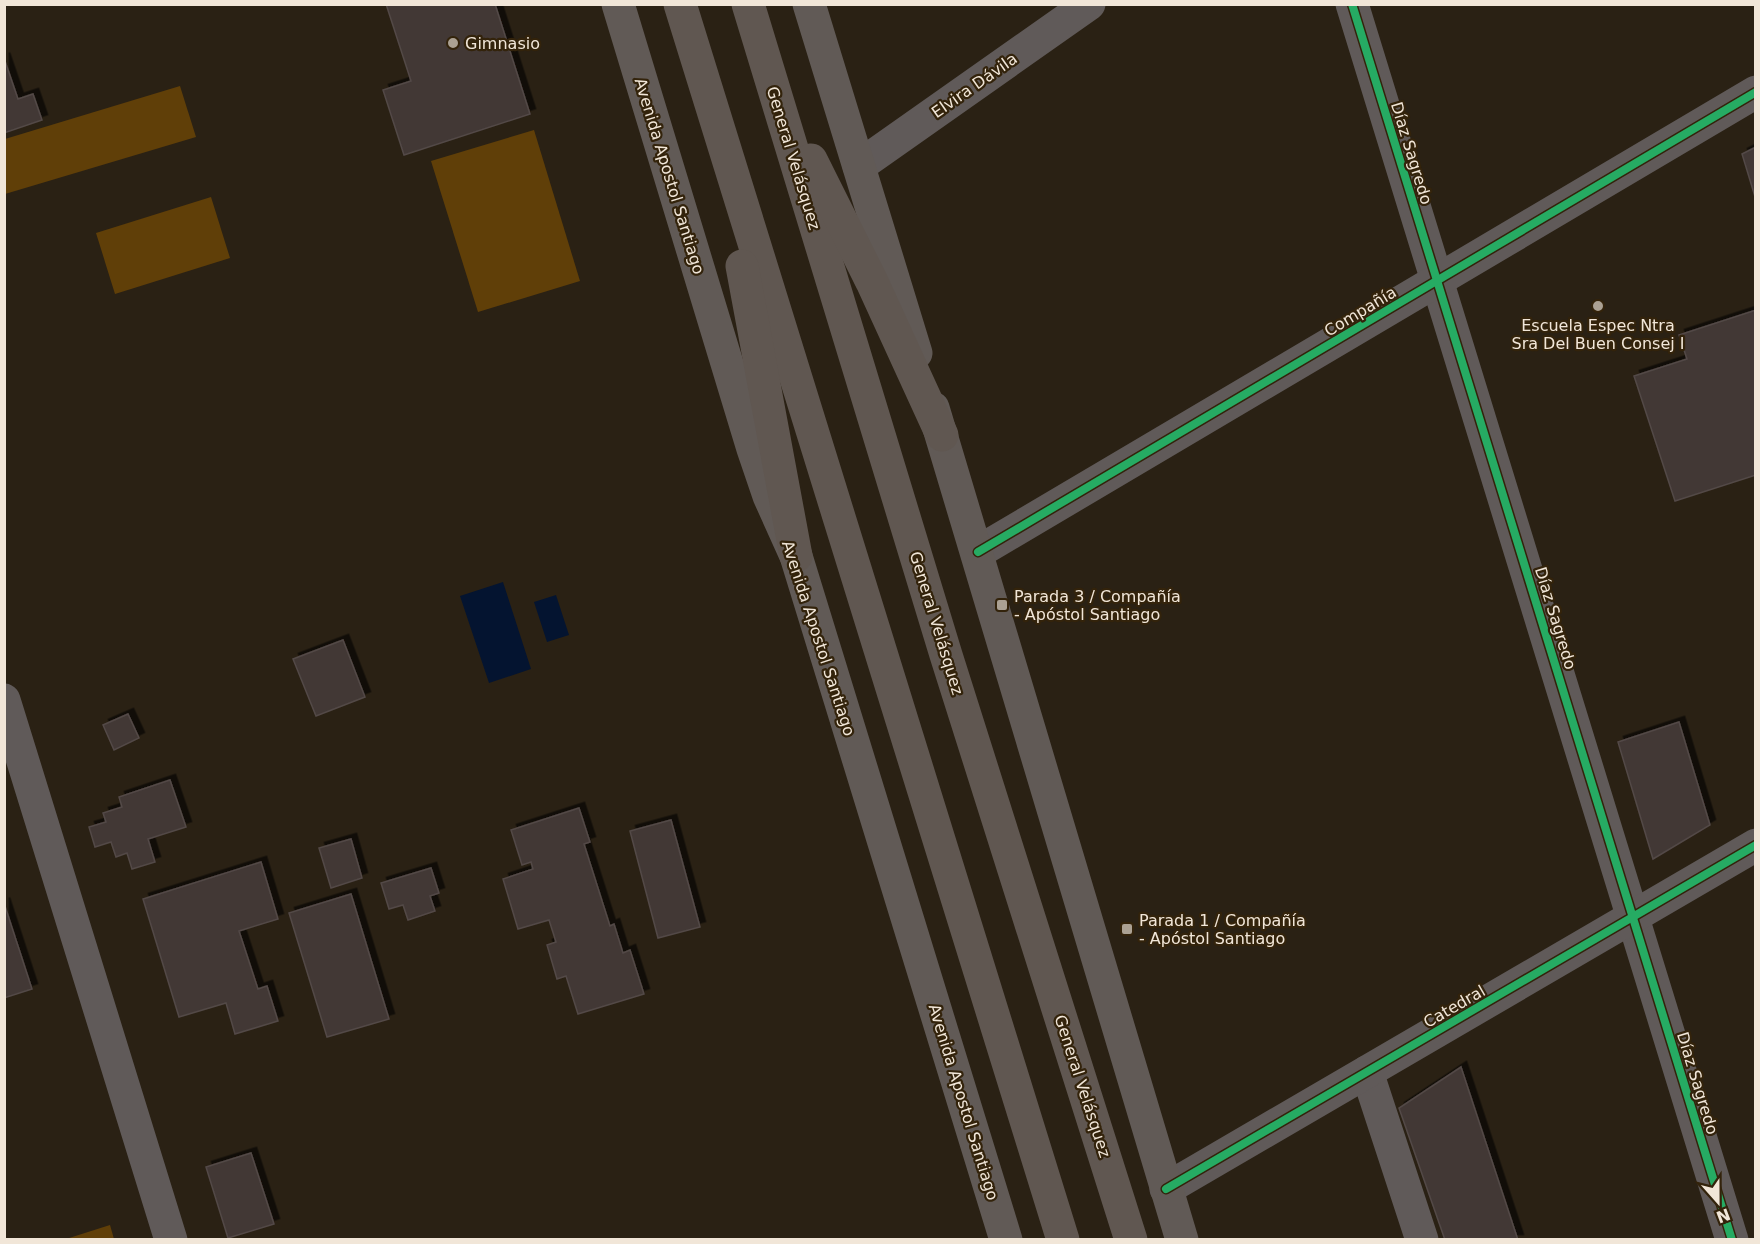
<svg xmlns="http://www.w3.org/2000/svg" width="1760" height="1244" font-family="'DejaVu Sans',sans-serif">
<style>
.green{fill:#603f08}
.water{fill:#041430}
.building{fill:#423936;stroke:#534947;stroke-width:1.5;filter:url(#shadow)}
.lines{fill:none;stroke-linecap:round;stroke-linejoin:round}
.minor{stroke:#605a59;stroke-width:33}
.major{stroke:#615a56;stroke-width:33}
.highway{stroke:#605751;stroke-width:33}
.cycleway-casing{stroke:#33230b;stroke-width:11}
.cycleway{stroke:#26ab63;stroke-width:8}
.poi-dot{fill:#aba193;stroke:#33230b;stroke-width:2}
.labels{text-anchor:middle;stroke-width:4.5;stroke-linejoin:round;paint-order:stroke}
.poi-label{font-size:16px;fill:#f1e6d8;stroke:#33230b;text-anchor:start}
.street-label{font-size:16px;fill:#f1e6d8;stroke:#33230b}
</style>
<defs>
<filter id="shadow"><feDropShadow dx="5.5" dy="-5.5" stdDeviation="0" flood-color="#0009"/></filter>
</defs>
<rect width="100%" height="100%" fill="#2a2114"/>
<g class="green">
<polygon points="180,86 196,137 5,194 5,139"/>
<polygon points="534,130 580,281 478,312 431,161"/>
<polygon points="211,197 230,258 115,294 96,233"/>
<polygon points="110,1225 114,1239 66,1239"/>
</g>
<g class="water">
<polygon points="503,582 531,669 489,683 460,596"/>
<polygon points="556,595 569,635 547,642 534,602"/>
</g>
<g class="building">
<polygon points="386,4 495,4 530,114 404,155 383,90 411,81"/>
<polygon points="4,58 18,99 33,94 42,120 4,133"/>
<polygon points="1756,147 1756,200 1742,154"/>
<polygon points="1756,310 1756,475 1675,501 1634,376 1687,359 1679,335"/>
<polygon points="343,640 365,697 316,716 293,659"/>
<polygon points="128,714 139,738 114,750 103,725"/>
<polygon points="1679,722 1710,825 1653,859 1618,742"/>
<polygon points="170,780 186,827 148,839 155,862 132,869 127,853 116,857 111,842 95,847 89,827 106,822 103,813 122,807 119,797"/>
<polygon points="579,808 590,842 584,844 610,926 614,924 623,953 630,950 644,994 578,1014 566,976 557,979 547,945 556,942 549,920 518,929 503,879 533,869 531,862 522,865 511,830"/>
<polygon points="671,820 700,927 658,938 630,831"/>
<polygon points="351,839 362,878 331,888 319,848"/>
<polygon points="261,862 278,919 239,931 258,989 267,986 278,1021 235,1034 226,1003 179,1017 143,899"/>
<polygon points="431,868 439,893 430,896 435,911 408,920 403,905 389,909 381,883"/>
<polygon points="351,894 389,1019 327,1037 289,913"/>
<polygon points="4,903 32,989 4,998"/>
<polygon points="1461,1067 1518,1240 1445,1240 1399,1108"/>
<polygon points="251,1153 274,1224 228,1238 206,1167"/>
</g>
<g class="lines">
<g class="minor">
<polyline points="1352,4 1732,1240"/>
<polyline points="859,166 1089,4"/>
<polyline points="978,552 1756,92"/>
<polyline points="4,700 171,1240"/>
<polyline points="1367,1072 1422,1240"/>
<polyline points="1166,1189 1756,845"/>
</g>
<g class="major">
<polyline points="618,4 753,449 769,496 796,556 1006,1240"/>
<polyline points="809,4 916,353"/>
<polyline points="933,408 1182,1240"/>
</g>
<g class="highway">
<polyline points="680,4 1063,1240"/>
<polyline points="748,4 946,655 1131,1240"/>
<polyline points="811,160 872,282 942,435"/>
<polyline points="742,266 796,556"/>
</g>
<defs>
<g id="cycleway">
<polyline points="1352,4 1732,1240"/>
<polyline points="978,552 1756,92"/>
<polyline points="1166,1189 1756,845"/>
</g>
</defs>
<use href="#cycleway" class="cycleway-casing"/>
<use href="#cycleway" class="cycleway"/>
</g>
<g class="poi-dot">
<circle cx="453" cy="43" r="6"/>
<circle cx="1598" cy="306" r="6"/>
<rect x="996" y="599" width="12" height="12" rx="3"/>
<rect x="1121" y="923" width="12" height="12" rx="3"/>
</g>
<g class="labels">
<g class="poi-label">
<text x="465" y="49">Gimnasio</text>
<text x="1598" y="331" text-anchor="middle">Escuela Espec Ntra<tspan x="1598" dy="18">Sra Del Buen Consej I</tspan></text>
<text x="1014" y="602">Parada 3 / Compañía<tspan x="1014" dy="18">- Apóstol Santiago</tspan></text>
<text x="1139" y="926">Parada 1 / Compañía<tspan x="1139" dy="18">- Apóstol Santiago</tspan></text>
</g>
<g class="street-label">
<text transform="translate(974 85) rotate(-35)" y="6">Elvira Dávila</text>
<text transform="translate(1412 153) rotate(73)" y="6">Díaz Sagredo</text>
<text transform="translate(794 158) rotate(73)" y="6">General Velásquez</text>
<text transform="translate(670 176) rotate(73)" y="6">Avenida Apostol Santiago</text>
<text transform="translate(1360 311) rotate(-31)" y="6">Compañía</text>
<text transform="translate(1556 618) rotate(73)" y="6">Díaz Sagredo</text>
<text transform="translate(937 623) rotate(73)" y="6">General Velásquez</text>
<text transform="translate(819 638) rotate(72)" y="6">Avenida Apostol Santiago</text>
<text transform="translate(1454 1006) rotate(-30)" y="6">Catedral</text>
<text transform="translate(1698 1083) rotate(73)" y="6">Díaz Sagredo</text>
<text transform="translate(1083 1086) rotate(72)" y="6">General Velásquez</text>
<text transform="translate(964 1102) rotate(73)" y="6">Avenida Apostol Santiago</text>
</g>
</g>
<rect width="1760" height="1244" fill="none" stroke="#f1e6d8" stroke-width="12"/>
<g transform="translate(1718 1202) rotate(159)" stroke="#33230b" stroke-width="4.5" paint-order="stroke">
<path d="M0-4.5L10 22L0 15L-10 22Z" fill="#f1e6d8"/>
<text y="-9" font-size="16" font-weight="bold" text-anchor="middle" fill="#f1e6d8">N</text>
</g>
</svg>
